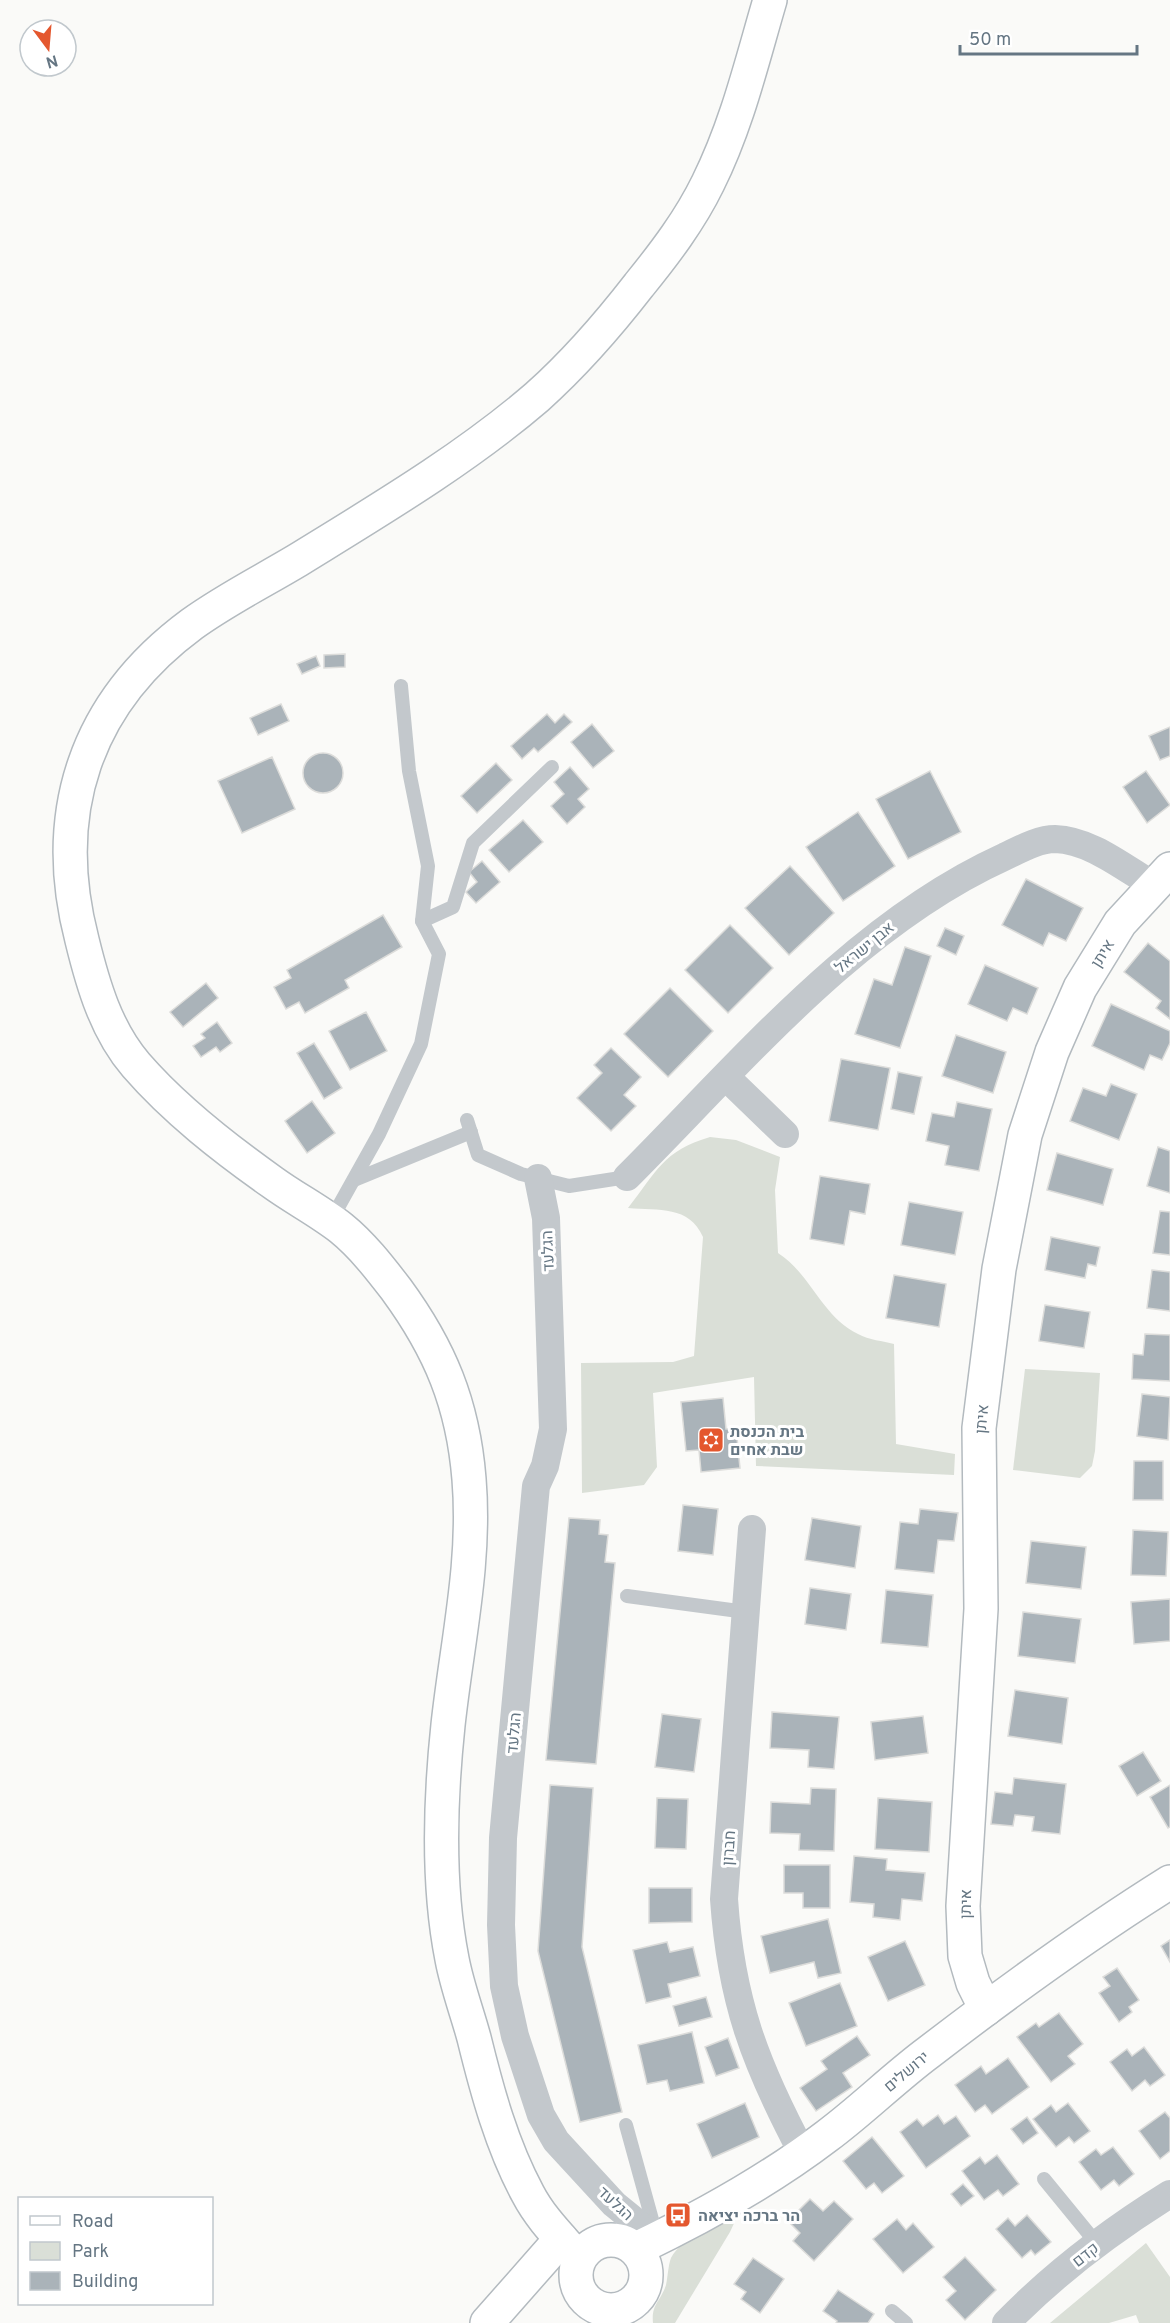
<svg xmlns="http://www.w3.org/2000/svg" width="1170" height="2323" font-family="Overpass,Heebo,sans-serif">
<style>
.green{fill:#dadfd7}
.building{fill:#aab3b9;stroke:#dcdcda;stroke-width:1.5}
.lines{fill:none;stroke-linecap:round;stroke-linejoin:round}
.secondary-casing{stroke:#b3babf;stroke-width:36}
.lane{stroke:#c3c8cc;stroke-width:14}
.street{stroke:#c3c8cc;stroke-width:28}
.secondary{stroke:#fff;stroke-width:33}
.labels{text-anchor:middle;stroke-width:6;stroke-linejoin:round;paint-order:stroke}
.street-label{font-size:16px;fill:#657683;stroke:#fff}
.poi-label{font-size:16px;font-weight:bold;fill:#657683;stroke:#fff;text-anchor:start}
</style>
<rect width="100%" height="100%" fill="#fafaf8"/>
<g class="green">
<path d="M710,1137L736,1140L780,1157L775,1190L778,1253C811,1274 822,1317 858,1334C869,1340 883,1341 894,1344L896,1444L955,1454L954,1475L756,1466L754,1377L653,1393L657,1467L644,1485L582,1493L581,1363L673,1362L694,1356L703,1237C689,1205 659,1211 628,1208C657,1171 663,1151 710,1137Z"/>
<polygon points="1025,1369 1100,1373 1095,1451 1092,1466 1080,1478 1013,1470"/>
<path d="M742,2206L730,2232L675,2323H653C651,2304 661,2301 666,2285C668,2276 668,2266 671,2258C682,2237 722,2219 742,2206Z"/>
<polygon points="1146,2243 1170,2277 1170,2323 1139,2323 1136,2315 1109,2323 1050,2323"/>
</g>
<g class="building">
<polygon points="345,654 345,667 324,668 324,655"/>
<polygon points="316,656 320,666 302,674 297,664"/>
<polygon points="281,704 289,721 258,735 250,718"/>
<polygon points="547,714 555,723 564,714 572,722 538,752 534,748 522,759 511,746"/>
<polygon points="592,724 614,751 593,768 571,742"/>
<polygon points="1170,727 1170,756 1160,760 1149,736"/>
<circle cx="323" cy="773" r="20"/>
<polygon points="272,757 295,809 242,833 218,781"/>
<polygon points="496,763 512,780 477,813 461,796"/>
<polygon points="570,767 589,789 578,799 585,807 567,824 551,806 564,794 554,782"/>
<polygon points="930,771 961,832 908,859 876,799"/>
<polygon points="1146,771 1170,805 1147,823 1123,787"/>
<polygon points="858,812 895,866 843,901 806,847"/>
<polygon points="523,820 543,842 509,872 489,850"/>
<polygon points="482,861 500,882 476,903 466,892 477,882 469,872"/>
<polygon points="790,866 834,913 789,955 745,908"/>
<polygon points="1026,879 1083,908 1066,941 1049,933 1043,946 1002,925"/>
<polygon points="383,915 402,947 345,980 349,988 305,1013 299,1002 286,1009 274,987 291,978 287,970"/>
<polygon points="730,925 773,968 728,1013 685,970"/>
<polygon points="945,928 964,936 956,955 937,946"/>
<polygon points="1148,943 1170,961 1170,1019 1156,1008 1161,1001 1124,972"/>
<polygon points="905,947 931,956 900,1048 855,1034 874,979 892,985"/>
<polygon points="985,965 1038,988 1027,1014 1013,1008 1007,1021 968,1004"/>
<polygon points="206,983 218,998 183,1027 170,1012"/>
<polygon points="670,988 713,1031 668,1077 624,1034"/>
<polygon points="1111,1004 1170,1031 1170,1043 1162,1060 1150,1055 1144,1070 1092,1046"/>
<polygon points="366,1012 387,1051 350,1070 329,1031"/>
<polygon points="217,1022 232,1043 220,1052 216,1047 201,1057 193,1046 205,1038 201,1034"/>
<polygon points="956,1035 1006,1052 993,1093 942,1076"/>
<polygon points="314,1043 342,1088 324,1099 297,1053"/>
<polygon points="611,1048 641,1077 624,1095 636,1106 611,1131 577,1098 602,1073 594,1065"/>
<polygon points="841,1059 890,1068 878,1130 829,1121"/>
<polygon points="898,1072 922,1077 914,1114 891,1109"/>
<polygon points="1111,1084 1137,1094 1119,1140 1070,1121 1083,1088 1106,1096"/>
<polygon points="312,1101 335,1133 307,1153 285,1121"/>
<polygon points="957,1102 992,1109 979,1171 945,1165 949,1146 926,1141 932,1113 954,1117"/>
<polygon points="1158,1147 1170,1151 1170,1193 1147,1186"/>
<polygon points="1057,1153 1113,1169 1103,1205 1047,1190"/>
<polygon points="820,1176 870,1184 865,1214 850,1211 844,1245 810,1239"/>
<polygon points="909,1202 963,1212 955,1255 901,1245"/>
<polygon points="1160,1211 1170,1212 1170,1255 1153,1253"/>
<polygon points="1051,1237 1100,1247 1096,1266 1088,1264 1085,1278 1045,1270"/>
<polygon points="1152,1270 1170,1272 1170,1311 1147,1308"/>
<polygon points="894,1275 946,1284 939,1327 886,1318"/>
<polygon points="1045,1305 1090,1312 1084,1348 1039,1341"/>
<polygon points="1145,1334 1170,1335 1170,1381 1132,1379 1133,1354 1143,1355"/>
<polygon points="1142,1394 1170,1397 1168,1440 1137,1436"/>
<polygon points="723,1398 726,1429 736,1428 740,1468 701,1472 699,1450 686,1451 681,1402"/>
<polygon points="1134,1461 1163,1461 1163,1500 1133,1500"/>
<polygon points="683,1505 718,1509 713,1555 678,1551"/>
<polygon points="920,1509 958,1513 954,1541 938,1540 934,1573 895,1569 900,1522 918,1524"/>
<polygon points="569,1518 600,1520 599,1534 608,1535 605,1562 615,1563 596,1764 546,1760"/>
<polygon points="812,1518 861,1526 855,1568 805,1560"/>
<polygon points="1133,1530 1168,1532 1166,1576 1131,1575"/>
<polygon points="1031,1541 1086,1547 1081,1589 1026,1583"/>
<polygon points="810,1588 851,1594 846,1630 805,1624"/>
<polygon points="886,1590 933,1595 928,1647 881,1643"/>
<polygon points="1170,1599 1170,1641 1134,1644 1131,1602"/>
<polygon points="1023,1612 1081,1619 1075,1663 1018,1656"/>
<polygon points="1015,1690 1068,1698 1062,1744 1008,1736"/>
<polygon points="772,1712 839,1717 834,1769 808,1767 809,1750 770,1748"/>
<polygon points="662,1714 701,1719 694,1772 655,1767"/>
<polygon points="923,1716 928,1753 875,1760 871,1722"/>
<polygon points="1143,1752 1161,1781 1137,1796 1119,1766"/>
<polygon points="1014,1778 1066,1784 1060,1834 1032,1831 1034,1817 1015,1815 1013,1826 991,1824 995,1792 1012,1794"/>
<polygon points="550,1785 593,1788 582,1947 622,2112 580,2122 538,1951"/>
<polygon points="1170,1785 1170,1827 1168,1828 1150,1797"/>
<polygon points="811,1788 836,1789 834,1851 799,1850 800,1834 770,1833 771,1802 810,1804"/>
<polygon points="657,1798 688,1799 686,1849 655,1848"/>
<polygon points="878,1798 932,1802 929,1852 875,1849"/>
<polygon points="854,1856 887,1859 886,1870 925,1873 922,1901 902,1899 900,1920 873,1917 874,1904 850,1902"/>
<polygon points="784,1865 830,1865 830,1908 803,1908 803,1893 784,1893"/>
<polygon points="649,1888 692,1888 692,1922 649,1923"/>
<polygon points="828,1919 841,1973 818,1978 814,1962 770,1973 761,1936"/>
<polygon points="1170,1940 1170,1962 1161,1946"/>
<polygon points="905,1941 925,1985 888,2001 868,1957"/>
<polygon points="667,1942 670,1952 693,1947 700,1976 668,1984 671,1997 646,2003 633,1950"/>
<polygon points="1117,1968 1139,2000 1129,2007 1132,2012 1119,2022 1099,1993 1110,1986 1103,1977"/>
<polygon points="840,1983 857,2026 806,2046 789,2003"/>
<polygon points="706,1997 712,2017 679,2026 673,2006"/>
<polygon points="1059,2013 1083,2044 1068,2056 1075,2064 1051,2082 1017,2037 1036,2023 1039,2027"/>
<polygon points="692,2032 704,2083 670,2091 667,2080 647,2084 638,2045"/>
<polygon points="857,2036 870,2055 843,2073 852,2087 816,2111 800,2088 827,2069 821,2061"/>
<polygon points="728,2038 739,2068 716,2076 705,2047"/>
<polygon points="1144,2047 1165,2075 1150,2086 1145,2080 1132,2091 1110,2062 1127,2049 1132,2056"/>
<polygon points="1008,2058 1029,2087 992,2114 985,2105 975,2112 955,2085 981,2066 986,2074"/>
<polygon points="745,2103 759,2137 712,2158 697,2124"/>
<polygon points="1068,2103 1090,2131 1074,2143 1069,2137 1056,2147 1033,2119 1051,2105 1056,2112"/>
<polygon points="1165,2112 1170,2118 1170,2151 1160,2159 1139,2131"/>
<polygon points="938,2115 944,2124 956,2116 970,2136 926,2168 900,2132 917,2119 923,2126"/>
<polygon points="1027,2117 1038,2133 1023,2144 1011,2129"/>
<polygon points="872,2137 904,2176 882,2193 874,2183 866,2189 843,2161"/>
<polygon points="1113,2147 1134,2174 1119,2186 1114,2180 1101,2190 1079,2162 1096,2149 1101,2155"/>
<polygon points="997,2155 1019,2184 1003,2196 998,2190 984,2200 962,2171 980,2157 985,2164"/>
<polygon points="963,2184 974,2196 961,2206 951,2194"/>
<polygon points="810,2199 823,2211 834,2201 853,2219 814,2261 793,2241 800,2233 788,2221"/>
<polygon points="1027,2215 1051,2242 1035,2255 1031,2250 1022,2258 996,2229 1008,2218 1015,2226"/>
<polygon points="897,2219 906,2230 913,2223 934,2247 903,2273 873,2239"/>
<polygon points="965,2257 996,2290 965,2320 946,2300 956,2291 943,2277"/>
<polygon points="753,2258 784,2279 760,2313 741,2299 746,2292 734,2284"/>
<polygon points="838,2290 874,2314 868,2323 836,2323 837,2321 823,2311"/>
</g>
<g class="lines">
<defs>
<g id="secondary">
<polyline points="986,2009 973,1983 965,1956 963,1906 981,1609 979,1428 999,1269 1025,1135 1052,1052 1080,988 1120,923 1170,869"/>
<circle cx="611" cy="2275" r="35"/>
<path d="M636,2249C703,2217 768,2181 827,2136C862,2110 894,2078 929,2052C1007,1992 1087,1934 1170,1882"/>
<path d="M579,2259C561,2238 541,2219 528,2194C502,2146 487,2091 474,2038C467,2012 457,1986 452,1959C437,1883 440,1801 448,1725C457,1642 476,1563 469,1479C463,1404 440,1349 396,1289C379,1267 362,1245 341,1228C319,1211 294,1198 272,1182C224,1148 175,1110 136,1065C106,1030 93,985 82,940C49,813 85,703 192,624C225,600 263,581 298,560C379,510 465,459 537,397C575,363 608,325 639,285C665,253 690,220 708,183C737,125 752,61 770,0"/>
<polyline points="487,2323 561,2239"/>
</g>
</defs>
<use href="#secondary" class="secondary-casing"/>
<g class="lane">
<polyline points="422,921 453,907 473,843 552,767"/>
<polyline points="467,1120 478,1155 521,1174 569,1186 627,1177"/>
<polyline points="354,1180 471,1132"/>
<polyline points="331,1220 379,1134 421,1044 439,954 422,921 428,866 409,771 401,686"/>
<polyline points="627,1596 746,1612"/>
<polyline points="626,2125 656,2234"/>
<polyline points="1044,2179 1098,2245"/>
<polyline points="892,2311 906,2323"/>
</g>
<g class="street">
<polyline points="726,1077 785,1134"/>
<path d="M627,1177C740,1064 856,924 1004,857C1019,850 1038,839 1055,839C1090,840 1123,867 1153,885"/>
<polyline points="538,1178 546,1218 553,1429 545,1466 536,1486 503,1838 501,1925 504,1986 515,2036 541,2115 556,2141 614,2204 657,2239"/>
<path d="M752,1529L724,1899C731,2001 755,2064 803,2154"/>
<path d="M1006,2323C1054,2274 1112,2230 1170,2194"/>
</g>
<use href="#secondary" class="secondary"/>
</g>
<defs>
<symbol id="synagogue-square" viewBox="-11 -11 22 22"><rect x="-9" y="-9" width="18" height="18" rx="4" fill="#e4572e" stroke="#fff"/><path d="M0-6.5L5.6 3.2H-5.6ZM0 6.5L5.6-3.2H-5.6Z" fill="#fff"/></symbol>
<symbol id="bus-square" viewBox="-11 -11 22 22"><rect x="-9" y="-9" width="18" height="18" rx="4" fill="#e4572e" stroke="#fff"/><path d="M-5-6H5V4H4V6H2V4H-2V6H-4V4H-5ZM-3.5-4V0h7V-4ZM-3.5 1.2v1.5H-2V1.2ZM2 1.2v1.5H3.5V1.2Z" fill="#fff"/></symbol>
</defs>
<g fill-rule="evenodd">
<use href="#synagogue-square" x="696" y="1425" width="30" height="30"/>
<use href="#bus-square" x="663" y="2200" width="30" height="30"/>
</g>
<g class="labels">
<g class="street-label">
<text transform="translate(864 947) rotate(-39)" y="6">אבן ישראל</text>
<text transform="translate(1102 953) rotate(-58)" y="6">איתן</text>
<text transform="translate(547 1251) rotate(-92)" y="6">הגלעד</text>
<text transform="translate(981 1419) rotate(-85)" y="6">איתן</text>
<text transform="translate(513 1733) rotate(-85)" y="6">הגלעד</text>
<text transform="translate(728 1848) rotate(-86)" y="6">חברון</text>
<text transform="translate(965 1904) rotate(-89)" y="6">איתן</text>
<text transform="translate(906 2071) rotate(-40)" y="6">ירושלים</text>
<text transform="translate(616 2203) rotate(43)" y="6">הגלעד</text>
<text transform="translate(1085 2254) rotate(-38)" y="6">קדם</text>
</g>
<g class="poi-label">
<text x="730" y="1437">בית הכנסת<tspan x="730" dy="18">שבת אחים</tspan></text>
<text x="698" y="2221">הר ברכה יציאה</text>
</g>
</g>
<rect x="18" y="2197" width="195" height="108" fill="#ffffff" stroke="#c1c8cd" stroke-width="1.5"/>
<rect x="30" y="2216" width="30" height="9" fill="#ffffff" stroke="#c1c8cd" stroke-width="1.5"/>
<text x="72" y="2227" font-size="18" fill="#657683">Road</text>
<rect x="30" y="2242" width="30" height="18" fill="#dadfd7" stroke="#c1c8cd" stroke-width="1.5"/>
<text x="72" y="2257" font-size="18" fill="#657683">Park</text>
<rect x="30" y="2272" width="30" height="18" fill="#aab3b9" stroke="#c1c8cd" stroke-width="1.5"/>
<text x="72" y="2287" font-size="18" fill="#657683">Building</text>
<g transform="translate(48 48) rotate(164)"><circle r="28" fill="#ffffff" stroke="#c1c8cd" stroke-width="1.5"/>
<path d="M0-4.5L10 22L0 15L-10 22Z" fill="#e4572e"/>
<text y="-9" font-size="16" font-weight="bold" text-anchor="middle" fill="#657683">N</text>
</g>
<path d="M960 45v9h177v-9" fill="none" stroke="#657683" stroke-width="3"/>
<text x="969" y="45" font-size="18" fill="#657683" stroke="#ffffff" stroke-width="4.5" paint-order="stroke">50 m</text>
</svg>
